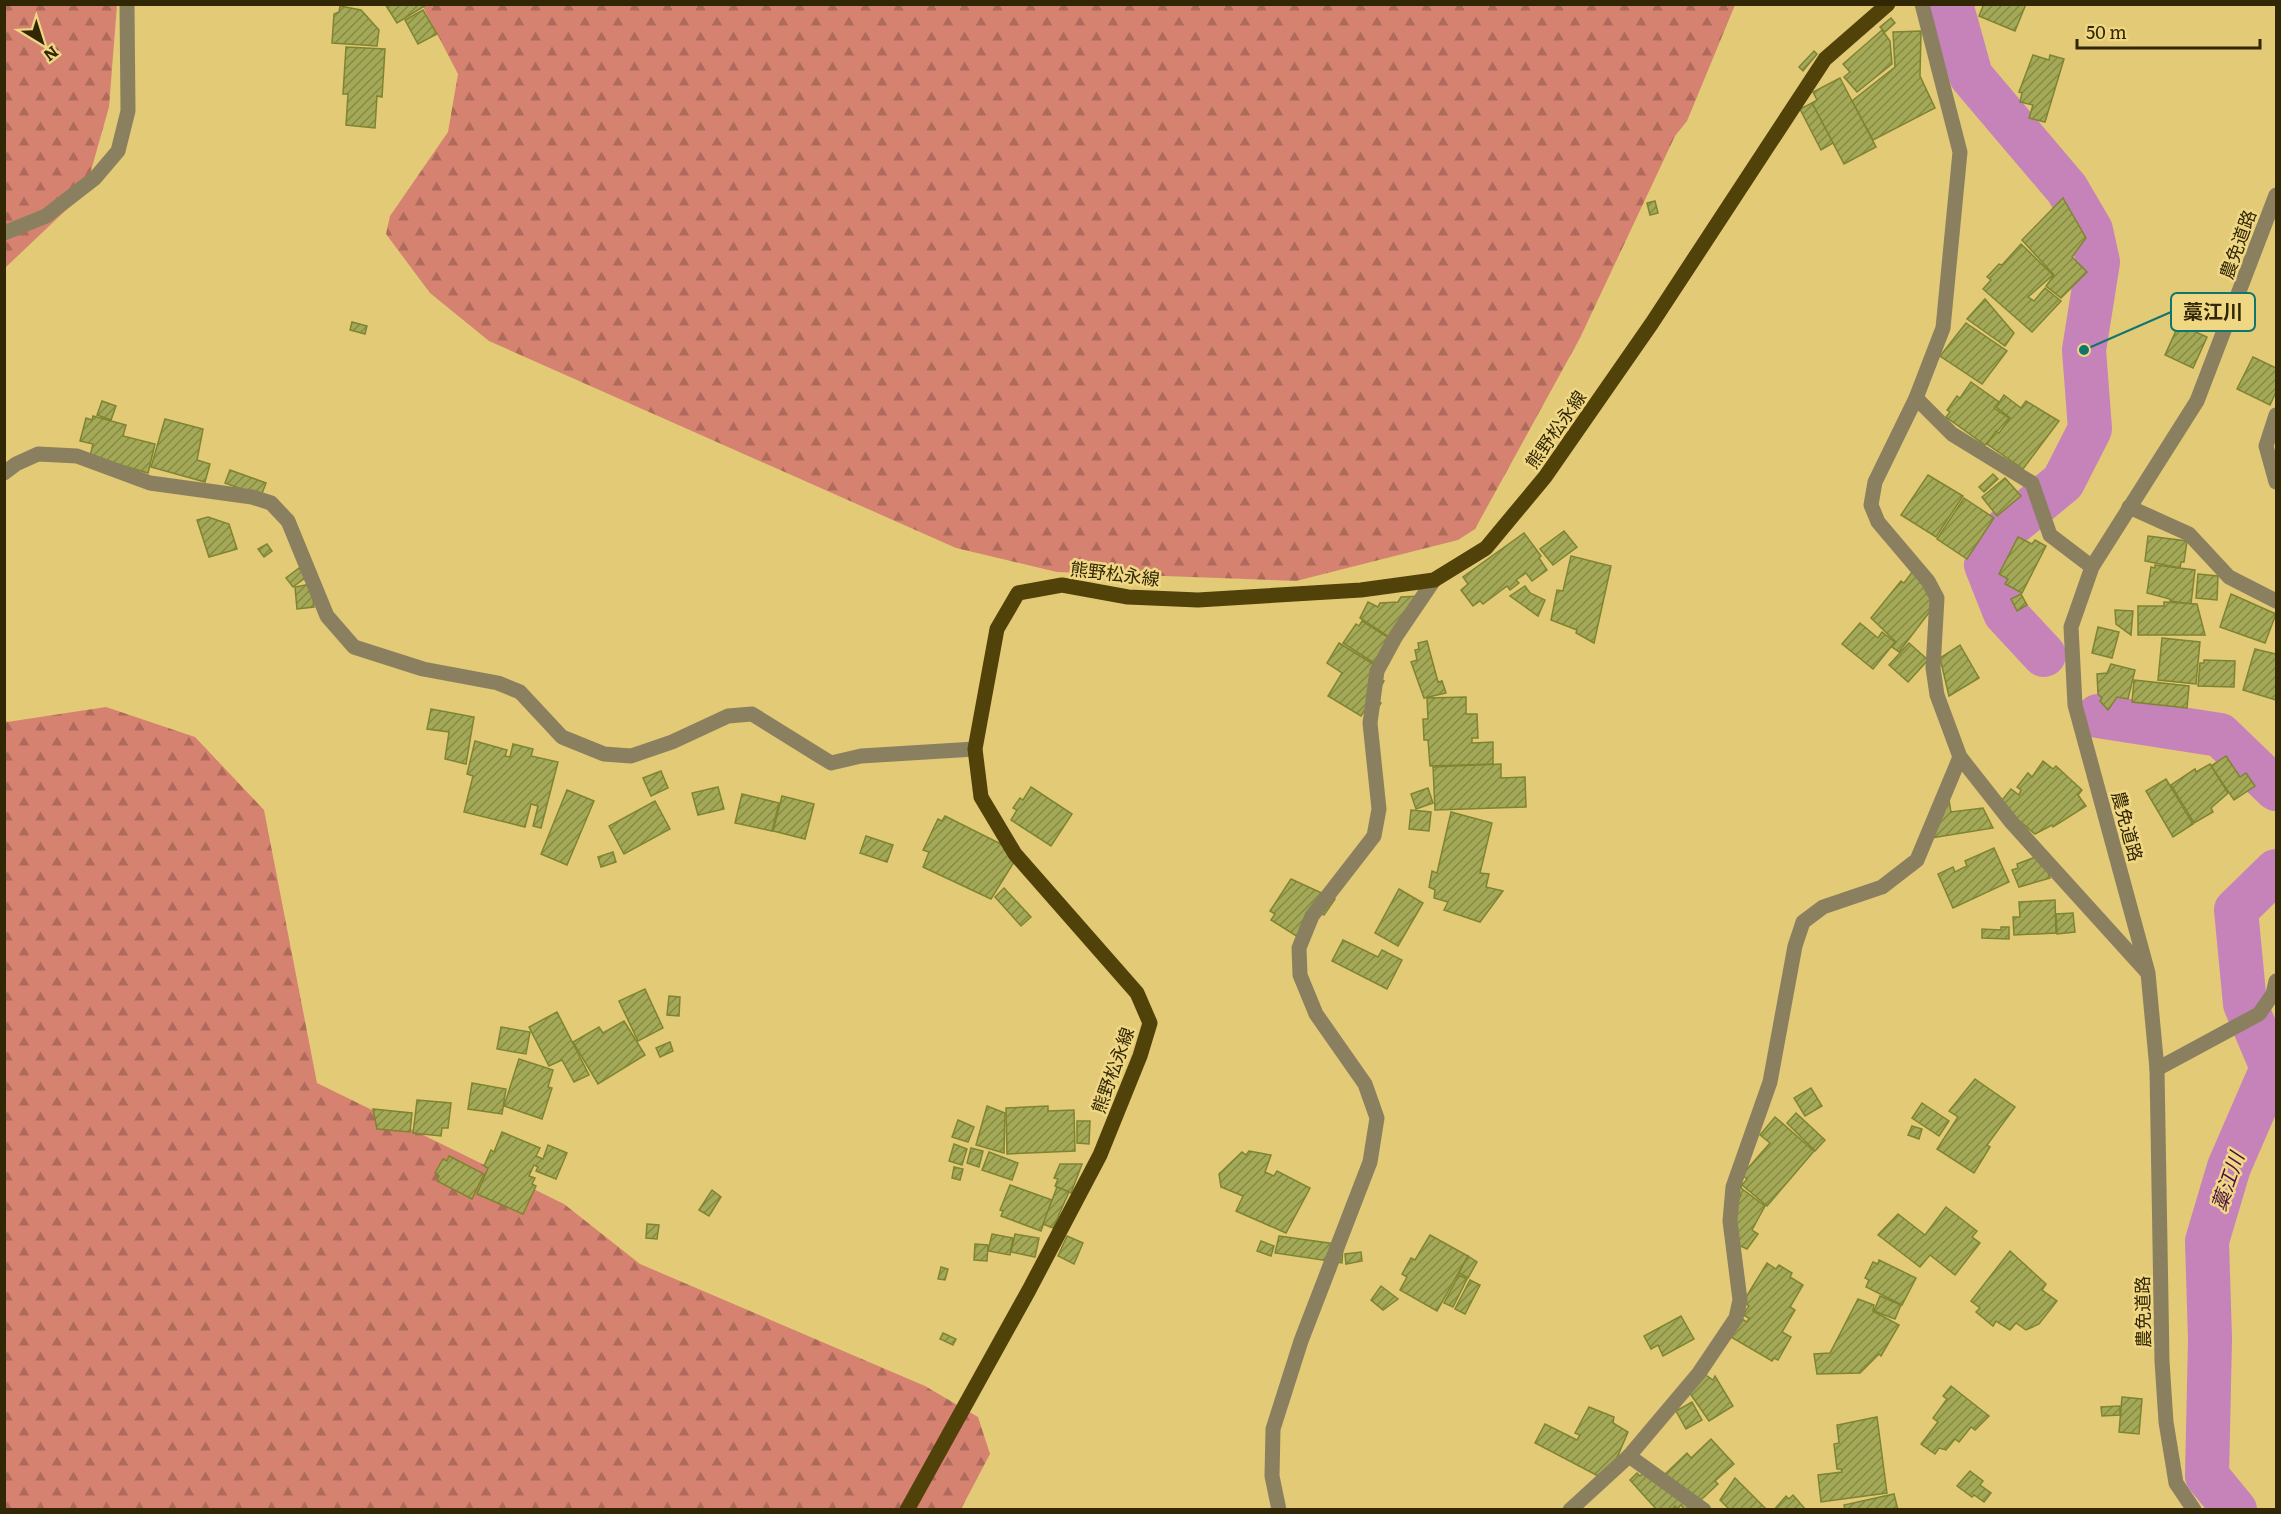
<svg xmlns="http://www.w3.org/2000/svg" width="2281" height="1514" font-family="Literata,'Noto Sans JP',serif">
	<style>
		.forest { fill: url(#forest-firs) }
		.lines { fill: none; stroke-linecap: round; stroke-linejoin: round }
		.river { stroke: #c583ba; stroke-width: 44 }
		.building { fill: url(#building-hatch); stroke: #7f8431; stroke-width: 1.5 }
		.minor { stroke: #8a805f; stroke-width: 15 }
		.major { stroke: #514209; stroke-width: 15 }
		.labels { text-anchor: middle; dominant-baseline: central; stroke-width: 5; stroke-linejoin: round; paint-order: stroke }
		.street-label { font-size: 18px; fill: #312704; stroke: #f0d784 }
		.water-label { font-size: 20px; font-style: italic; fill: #4a0f43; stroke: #f0d784 }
		.leader { fill: none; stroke: #0f766e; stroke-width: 2 }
		.callout-dot { fill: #0f766e; stroke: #f0d784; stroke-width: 2 }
		.callout { fill: #f0d784; stroke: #0f766e; stroke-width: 2 }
		.callout-label { font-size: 20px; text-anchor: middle; font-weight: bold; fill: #312704 }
	</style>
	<defs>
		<pattern id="forest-firs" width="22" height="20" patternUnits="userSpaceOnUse" patternTransform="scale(1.5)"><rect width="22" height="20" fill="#d68270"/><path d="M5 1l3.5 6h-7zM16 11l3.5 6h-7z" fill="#ae6a5a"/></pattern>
		<pattern id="building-hatch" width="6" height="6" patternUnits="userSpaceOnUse" patternTransform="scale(1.5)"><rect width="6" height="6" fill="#a3a956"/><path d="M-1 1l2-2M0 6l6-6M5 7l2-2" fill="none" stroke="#858a45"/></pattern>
	</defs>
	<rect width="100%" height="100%" fill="#e3ca77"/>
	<g class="forest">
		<path d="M5,5H117L109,107L85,192L5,268Z"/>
		<path d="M422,5H1735L1687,121L1675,136L1580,338L1475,529L1458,540L1296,581L1057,572L956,548L489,341L430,293L386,234L390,216L448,132L458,74Z"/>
		<path d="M106,707L195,737L264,810L317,1083L564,1204L640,1264L925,1386L978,1417L990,1454L961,1509H5L4,718L7,722Z"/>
	</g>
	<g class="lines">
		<g class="river">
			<path d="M1951,4L1971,76L2067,189L2091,230L2098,262L2084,350L2090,429L2063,482L1999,535L1986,565L2005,613L2044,655"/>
			<path d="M2098,716L2220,735L2276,789"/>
			<path d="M2235,1510L2207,1476L2210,1339L2207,1241L2229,1167L2272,1068L2245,1004L2236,910L2276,871"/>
		</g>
	</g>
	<g class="building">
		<path d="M385,4H426V5L397,23Z"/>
		<path d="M1980,4H2026L2015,31L1979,16L1983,6Z"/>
		<path d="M340,6L361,10L379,30L377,46L332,43L334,14L339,12Z"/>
		<path d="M423,10L437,34L418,44L405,20Z"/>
		<path d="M1891,18L1895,23L1885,32L1880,27Z"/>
		<path d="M1882,30L1890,41L1892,64L1857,92L1844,77L1850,72L1843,64Z"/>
		<path d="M1921,31L1920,76L1935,108L1873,140L1852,101L1895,67L1893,32Z"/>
		<path d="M346,47L385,49L382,97L377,96L375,128L346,125L348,94H343Z"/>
		<path d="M1814,51L1817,54L1803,71L1799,67Z"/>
		<path d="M2033,55L2049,60L2050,55L2064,59L2045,122L2029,118L2033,105L2020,102L2022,93L2019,92Z"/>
		<path d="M1840,78L1876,147L1844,164L1812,103L1817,100L1813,92Z"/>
		<path d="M1812,103L1833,143L1821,150L1800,109Z"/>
		<path d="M2063,198L2086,238L2072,257L2087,272L2061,298L2046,286L2054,275L2022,240Z"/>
		<path d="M1655,201L1658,213L1650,215L1647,203Z"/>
		<path d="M2021,244L2053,275L2028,297L2034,301L2045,288L2061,301L2032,332L1983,289L1991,280L1987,277L1999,264L2002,265Z"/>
		<path d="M1985,299L2014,333L2005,346L1967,319Z"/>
		<path d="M352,322L367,326L365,334L350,330Z"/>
		<path d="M1966,323L2007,351L1982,384L1940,356Z"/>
		<path d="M2179,324L2207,337L2193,368L2165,355Z"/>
		<path d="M2253,357L2276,368V392L2270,405L2237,389Z"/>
		<path d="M1971,382L1999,402L1994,408L2009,418L1985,445L1946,417L1950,412L1947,410L1957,396L1960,398Z"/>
		<path d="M2004,395L2021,408L2026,401L2059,421L2023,469L1987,444L1996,431L1999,433L2010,418L1996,407Z"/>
		<path d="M102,401L116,406L111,420L97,415Z"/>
		<path d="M93,416L126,425L123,436L155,444L148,473L90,456L93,444L80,441L86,418L92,420Z"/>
		<path d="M165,419L203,429L197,460L210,464L205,482L151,467Z"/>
		<path d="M230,470L266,483L261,496L225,483Z"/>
		<path d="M1993,474L1998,479L1984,492L1979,487Z"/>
		<path d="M1928,475L1963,496L1936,537L1901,515Z"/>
		<path d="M2005,478L2021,496L1997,516L1982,497Z"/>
		<path d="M1964,498L1994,518L1967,559L1937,539Z"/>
		<path d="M208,517L229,524L237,549L209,557L197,520Z"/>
		<path d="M1564,531L1577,547L1553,565L1540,549Z"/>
		<path d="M1524,533L1541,556L1539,558L1547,570L1532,581L1526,573L1516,580L1519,583L1510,590L1507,586L1483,604L1480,601L1473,606L1461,590L1468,584L1463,577Z"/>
		<path d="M2148,536L2187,541L2184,562H2181L2180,568L2145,561Z"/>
		<path d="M2018,537L2032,544L2035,540L2046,546L2022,593L2005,584L2008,579L1999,574Z"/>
		<path d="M267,544L272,551L264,557L258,549Z"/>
		<path d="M1571,556L1611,566L1594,643L1576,633L1577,630L1551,620L1557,590L1563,591Z"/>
		<path d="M2155,565L2195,570L2191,604L2170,601V599L2147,593L2151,567L2155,568Z"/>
		<path d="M299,568L306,577L293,587L286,578Z"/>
		<path d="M1913,571L1929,588L1934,606L1899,652L1892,647L1896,642L1871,618L1901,581L1904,583Z"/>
		<path d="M2198,574L2218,576L2217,600L2196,598Z"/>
		<path d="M311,584L314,607L297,609L295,587Z"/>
		<path d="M1525,586L1530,593L1545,600L1538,616L1510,596Z"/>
		<path d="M2021,594L2027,605L2017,611L2011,599Z"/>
		<path d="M2231,594L2276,614L2265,643L2220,627Z"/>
		<path d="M1420,596L1398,643L1360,618L1368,602L1378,607L1380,603L1398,602L1401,597Z"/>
		<path d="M2164,602L2197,604L2205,635H2138V606H2164Z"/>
		<path d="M2115,610L2133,611L2131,635L2116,624Z"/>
		<path d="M1362,621L1399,644L1383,669L1343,643L1356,624L1359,626Z"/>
		<path d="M1860,623L1878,638L1882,632L1895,642L1873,669L1842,644Z"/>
		<path d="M2098,627L2119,632L2112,658L2092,653Z"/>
		<path d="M2162,638L2200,642L2196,684L2158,680Z"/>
		<path d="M1427,641L1438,682L1442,681L1446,693L1424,698L1411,662L1417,660L1415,650L1419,649L1418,643Z"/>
		<path d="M1339,643L1383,670L1379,678L1384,681L1374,699L1381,703L1373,716L1364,711L1361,716L1328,696L1342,673L1327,663Z"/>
		<path d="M1909,643L1928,660L1908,682L1889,665Z"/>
		<path d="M1960,645L1979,678L1949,696L1940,658Z"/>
		<path d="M2255,649L2276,654V700L2243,690Z"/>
		<path d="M2204,660L2235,661L2234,687L2198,686L2200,663H2204Z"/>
		<path d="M2111,664L2135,670L2128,699L2117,697L2108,710L2100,701L2102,698L2098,694L2097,674L2107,673Z"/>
		<path d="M2134,680L2189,686L2187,708L2132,702Z"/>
		<path d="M1466,697V714H1477L1478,738H1472V743L1493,742V764L1430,766L1428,740H1424L1423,719H1428L1427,698Z"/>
		<path d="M431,709L474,717L466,764L445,759L449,732L427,729Z"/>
		<path d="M475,741L507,750L505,756L510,757L513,744L533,749L531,756L558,762L541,828L533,826L538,806L531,804L525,827L464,812L473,776L467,774Z"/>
		<path d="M2226,756L2240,777L2246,773L2255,786L2234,800L2211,766Z"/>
		<path d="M2043,761L2053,769L2056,766L2082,790L2078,795L2086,806L2053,827L2052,825L2035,834L1999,804L2011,789L2019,795L2021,790L2017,787L2028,773L2032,777Z"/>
		<path d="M1501,764V778L1525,777L1526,807L1435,810L1433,767Z"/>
		<path d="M2210,764L2228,793L2211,808L2213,812L2194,823L2171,785L2195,769L2196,772Z"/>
		<path d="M661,771L668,788L651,796L643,778Z"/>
		<path d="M2166,779L2193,824L2173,837L2146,791Z"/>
		<path d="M718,787L724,809L698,815L692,793Z"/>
		<path d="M1031,787L1072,814L1051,846L1011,820L1017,810L1013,808L1020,798L1023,800Z"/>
		<path d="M1428,788L1433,803L1416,809L1411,794Z"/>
		<path d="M567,790L594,801L567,865L541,854Z"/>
		<path d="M742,794L779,803L772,831L735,823Z"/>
		<path d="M1948,794L1951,812L1983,808L1993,828L1931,838Z"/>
		<path d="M782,796L814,804L805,839L773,831Z"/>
		<path d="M655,801L670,829L624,854L609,826Z"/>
		<path d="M1411,810L1431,812L1429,831L1409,829Z"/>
		<path d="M1451,812L1492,823L1480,873L1489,874L1486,887L1503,891L1480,922L1444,910L1448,902L1434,898L1435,890L1429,887L1432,871L1437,873Z"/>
		<path d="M945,816L1005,846L1014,862L991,899L923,867L929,852L923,850L938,819L942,821Z"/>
		<path d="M866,836L893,845L887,862L860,853Z"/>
		<path d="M1994,848L2009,882L1953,908L1938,874L1953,867L1955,872L1967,866L1965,861Z"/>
		<path d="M613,852L616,862L601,867L598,857Z"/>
		<path d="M2041,855L2050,878L2019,887L2012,870L2018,868L2017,864Z"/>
		<path d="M1291,879L1335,899L1324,915L1315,910L1298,937L1271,920L1275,914L1270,911Z"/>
		<path d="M1004,888L1031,917L1021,926L995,897Z"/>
		<path d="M1399,889L1423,903L1398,946L1375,933Z"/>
		<path d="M2055,900L2056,933L2014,935L2013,917H2020L2019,902Z"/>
		<path d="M2073,913L2075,932L2057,934L2056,914Z"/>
		<path d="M2001,927H2009V939L1982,938V929L2001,930Z"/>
		<path d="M1343,940L1378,957L1382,950L1402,960L1387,989L1332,961Z"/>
		<path d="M645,989L663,1028L638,1041L619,1001Z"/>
		<path d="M669,996L680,997L679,1016L667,1015Z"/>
		<path d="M557,1012L589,1075L574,1082L562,1060L549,1066L529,1027Z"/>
		<path d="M624,1021L645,1055L598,1084L573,1042L599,1027L603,1033Z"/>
		<path d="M501,1027L530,1032L526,1054L497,1049Z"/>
		<path d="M670,1042L673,1051L660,1057L656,1048Z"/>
		<path d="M519,1059L553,1070L548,1087L552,1088L542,1119L504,1106Z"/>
		<path d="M1975,1079L2015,1107L1987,1145L1990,1147L1974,1173L1937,1149L1958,1117L1949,1111Z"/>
		<path d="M472,1083L506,1089L502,1114L468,1109Z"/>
		<path d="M1811,1088L1822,1106L1805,1116L1794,1098Z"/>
		<path d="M417,1100L451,1103L448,1128H442L441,1136L413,1133Z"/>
		<path d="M1922,1103L1949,1121L1939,1136L1912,1118Z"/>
		<path d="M987,1106L1005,1113L1004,1153L976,1145Z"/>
		<path d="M1048,1106V1111L1074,1110L1075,1151L1007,1154L1006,1108Z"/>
		<path d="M373,1109L412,1113L410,1132L377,1129Z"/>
		<path d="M1796,1113L1825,1140L1815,1151L1787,1123Z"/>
		<path d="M1775,1117L1814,1151L1767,1206L1742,1185L1747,1179L1742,1175L1770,1143L1760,1135Z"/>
		<path d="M958,1120L974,1127L968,1142L952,1137Z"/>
		<path d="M1077,1121H1090L1089,1144L1077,1143Z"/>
		<path d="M1912,1126L1922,1129L1919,1139L1908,1135Z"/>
		<path d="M502,1132L540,1148L536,1156L543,1159L548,1145L567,1153L556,1179L536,1171L538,1167L534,1165L529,1176L535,1178L532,1184L536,1186L523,1214L477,1194L488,1168L484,1166L491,1150L494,1152Z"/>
		<path d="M954,1144L967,1149L962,1165L949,1161Z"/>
		<path d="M971,1148L983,1151L979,1167L967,1163Z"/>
		<path d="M1249,1151L1271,1155L1265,1172L1274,1176L1277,1171L1310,1188L1286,1233L1236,1211L1243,1196L1221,1187L1219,1174L1242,1152L1246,1155Z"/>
		<path d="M989,1152L1018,1163L1012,1180L982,1170Z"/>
		<path d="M449,1156L484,1174L472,1199L437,1181L439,1176L435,1173L443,1159L447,1161Z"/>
		<path d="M1060,1164H1082L1071,1193L1055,1186L1058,1179L1054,1178Z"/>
		<path d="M954,1167L963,1169L960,1180L952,1178Z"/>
		<path d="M1742,1184L1741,1188L1765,1206L1752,1230L1758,1234L1747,1249L1734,1243L1727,1222L1741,1195L1729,1191Z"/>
		<path d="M1010,1185L1052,1200L1041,1231L1001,1216L1003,1211L1000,1210Z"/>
		<path d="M1057,1187L1069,1192L1053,1228L1043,1224Z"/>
		<path d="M712,1190L721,1197L709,1216L699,1210Z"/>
		<path d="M1946,1207L1977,1231L1972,1237L1980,1243L1955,1275L1930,1255L1920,1267L1878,1235L1898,1214L1925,1235Z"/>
		<path d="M647,1224L659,1225L657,1239L646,1238Z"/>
		<path d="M992,1234L1013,1238L1010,1255L988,1251Z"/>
		<path d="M1015,1234L1039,1238L1035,1257L1011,1252Z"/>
		<path d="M1430,1235L1468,1256L1437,1311L1400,1290L1407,1277L1402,1274L1411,1258L1415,1260Z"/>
		<path d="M1067,1236L1083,1243L1074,1264L1058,1256Z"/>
		<path d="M1279,1236L1343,1245L1342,1263L1275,1253Z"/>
		<path d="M1261,1241L1274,1246L1271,1256L1257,1251Z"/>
		<path d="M975,1244L988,1245L987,1261L974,1260Z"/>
		<path d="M2010,1251L2046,1284L2042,1290L2057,1301L2039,1324L2026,1330L2016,1323L2010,1330L1996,1321L1993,1326L1976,1312L1980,1308L1971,1301Z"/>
		<path d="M1361,1252L1362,1261L1346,1264L1345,1254Z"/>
		<path d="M1468,1256L1477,1262L1468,1278L1459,1273Z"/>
		<path d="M1879,1260L1916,1278L1902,1305L1866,1287L1869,1280L1865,1278L1873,1262L1878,1264Z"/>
		<path d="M1767,1263L1776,1269L1779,1265L1792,1273L1790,1277L1803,1285L1790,1307L1795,1310L1782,1332L1791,1337L1778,1360L1774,1358L1772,1361L1731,1337L1742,1319L1747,1322L1749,1318L1743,1315L1749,1306L1743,1302Z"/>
		<path d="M941,1267L948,1269L945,1280L938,1279Z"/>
		<path d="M1459,1275L1467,1279L1453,1307L1444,1303Z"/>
		<path d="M1470,1280L1480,1285L1465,1314L1455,1309Z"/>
		<path d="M1381,1286L1398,1299L1383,1310L1371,1300Z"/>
		<path d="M1880,1296L1901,1305L1895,1319L1874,1311Z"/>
		<path d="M1858,1299L1874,1305L1873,1311L1899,1325L1881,1356L1879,1354L1860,1373L1817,1374L1814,1354L1830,1353Z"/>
		<path d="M1681,1316L1694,1339L1663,1356L1658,1345L1651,1349L1644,1336Z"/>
		<path d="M943,1333L956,1339L953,1345L940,1339Z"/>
		<path d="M1700,1371L1713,1380L1715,1376L1733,1406L1709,1421L1689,1392Z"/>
		<path d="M1951,1386L1989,1416L1975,1430L1971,1427L1959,1442L1955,1439L1946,1450L1939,1448L1935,1454L1921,1444L1938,1422L1933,1418L1947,1399L1943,1396Z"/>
		<path d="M2122,1397L2142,1399L2139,1434L2119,1432Z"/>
		<path d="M1692,1402L1702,1420L1686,1429L1676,1411Z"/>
		<path d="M2120,1406V1415L2102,1416L2101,1407Z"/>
		<path d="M1589,1407L1614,1417L1613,1423L1628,1432L1610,1474L1604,1479L1535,1443L1545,1424L1577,1440L1580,1435L1575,1433Z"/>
		<path d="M1877,1417L1887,1493L1821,1502L1818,1475L1842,1472L1841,1469H1837L1834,1444L1839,1443L1837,1425Z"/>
		<path d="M1711,1439L1734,1464L1715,1481L1718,1484L1690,1510H1685L1681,1505L1677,1509L1675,1506L1672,1510H1657L1630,1480L1637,1473L1640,1476L1650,1467L1661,1478L1687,1453L1691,1458Z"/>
		<path d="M1970,1471L1983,1481L1980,1485L1991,1493L1984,1502L1974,1495L1972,1497L1957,1486Z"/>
		<path d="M1735,1478L1767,1510H1730L1720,1500Z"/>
		<path d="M1894,1494L1898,1510H1845L1844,1505Z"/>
		<path d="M1793,1495L1806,1510H1774L1786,1496L1789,1499Z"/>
	</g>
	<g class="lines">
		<g class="minor">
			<path d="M1922,4L1960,152L1943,328L1916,398L1875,482L1871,505L1878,522L1928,581L1937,598L1933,668L1937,695L1960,757L2012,823L2146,971"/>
			<path d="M4,233L46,216L95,178L118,151L128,111L127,4"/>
			<path d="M1916,398L1952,434L2032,483L2050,535L2092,567"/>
			<path d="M2276,415L2266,446L2276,482"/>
			<path d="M4,473L16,464L38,454L77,456L150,483L252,497L271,503L288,521L327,616L354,647L423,669L498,683L520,692L562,737L604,754L631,756L672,742L728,716L752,714L831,763L861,756L975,749"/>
			<path d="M2129,507L2189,534L2229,577L2276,601"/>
			<path d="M2157,1069L2259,1014L2273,994L2276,981"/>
			<path d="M1629,1456L1704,1510"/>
			<path d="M1279,1510L1272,1476L1273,1429L1301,1341L1370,1162L1377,1118L1365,1084L1316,1014L1300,975L1299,948L1312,916L1374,836L1379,809L1370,723L1377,671L1396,636L1434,580"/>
			<path d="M1570,1510L1629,1456L1699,1373L1736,1318L1740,1300L1730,1221L1733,1187L1770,1082L1795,946L1803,922L1823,907L1882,887L1917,860L1960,757"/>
			<path d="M2194,1510L2176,1483L2166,1422L2162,1361L2157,1069L2148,973L2075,705L2071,627L2092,567L2197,401L2276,195"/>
		</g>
		<path class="major" d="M907,1510L1029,1290L1100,1155L1140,1056L1150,1023L1137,993L1015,854L981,797L975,749L997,629L1018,593L1062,585L1128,597L1198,600L1361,590L1434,580L1486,548L1545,477L1652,323L1825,59L1888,4"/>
	</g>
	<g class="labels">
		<g class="street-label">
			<text transform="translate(2237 244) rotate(-70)">農免道路</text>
			<text transform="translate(1555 429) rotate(-55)">熊野松永線</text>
			<text transform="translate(1115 573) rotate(7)">熊野松永線</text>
			<text transform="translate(2128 826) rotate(75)">農免道路</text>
			<text transform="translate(1112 1070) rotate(-70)">熊野松永線</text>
			<text transform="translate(2142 1312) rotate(-91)">農免道路</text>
		</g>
		<g class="water-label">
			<text transform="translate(2226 1181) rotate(-71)">藁江川</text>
		</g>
	</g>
	<path class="leader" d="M2084 350L2171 312"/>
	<circle class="callout-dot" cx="2084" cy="350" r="6"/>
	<rect class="callout" x="2171" y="293" width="84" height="38" rx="6"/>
	<g class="callout-label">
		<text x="2213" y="319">藁江川</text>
	</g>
	<rect width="2281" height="1514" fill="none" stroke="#312704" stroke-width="12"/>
	<g transform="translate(42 42) rotate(142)" stroke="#f0d784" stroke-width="4.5" paint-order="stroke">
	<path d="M0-4.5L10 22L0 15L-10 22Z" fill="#312704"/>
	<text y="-9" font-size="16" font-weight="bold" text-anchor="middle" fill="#312704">N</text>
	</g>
	<path d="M2077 39v9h183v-9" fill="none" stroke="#312704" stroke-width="3"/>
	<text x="2086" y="39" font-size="18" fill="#312704" stroke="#f0d784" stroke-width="4.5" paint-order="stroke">50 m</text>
</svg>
